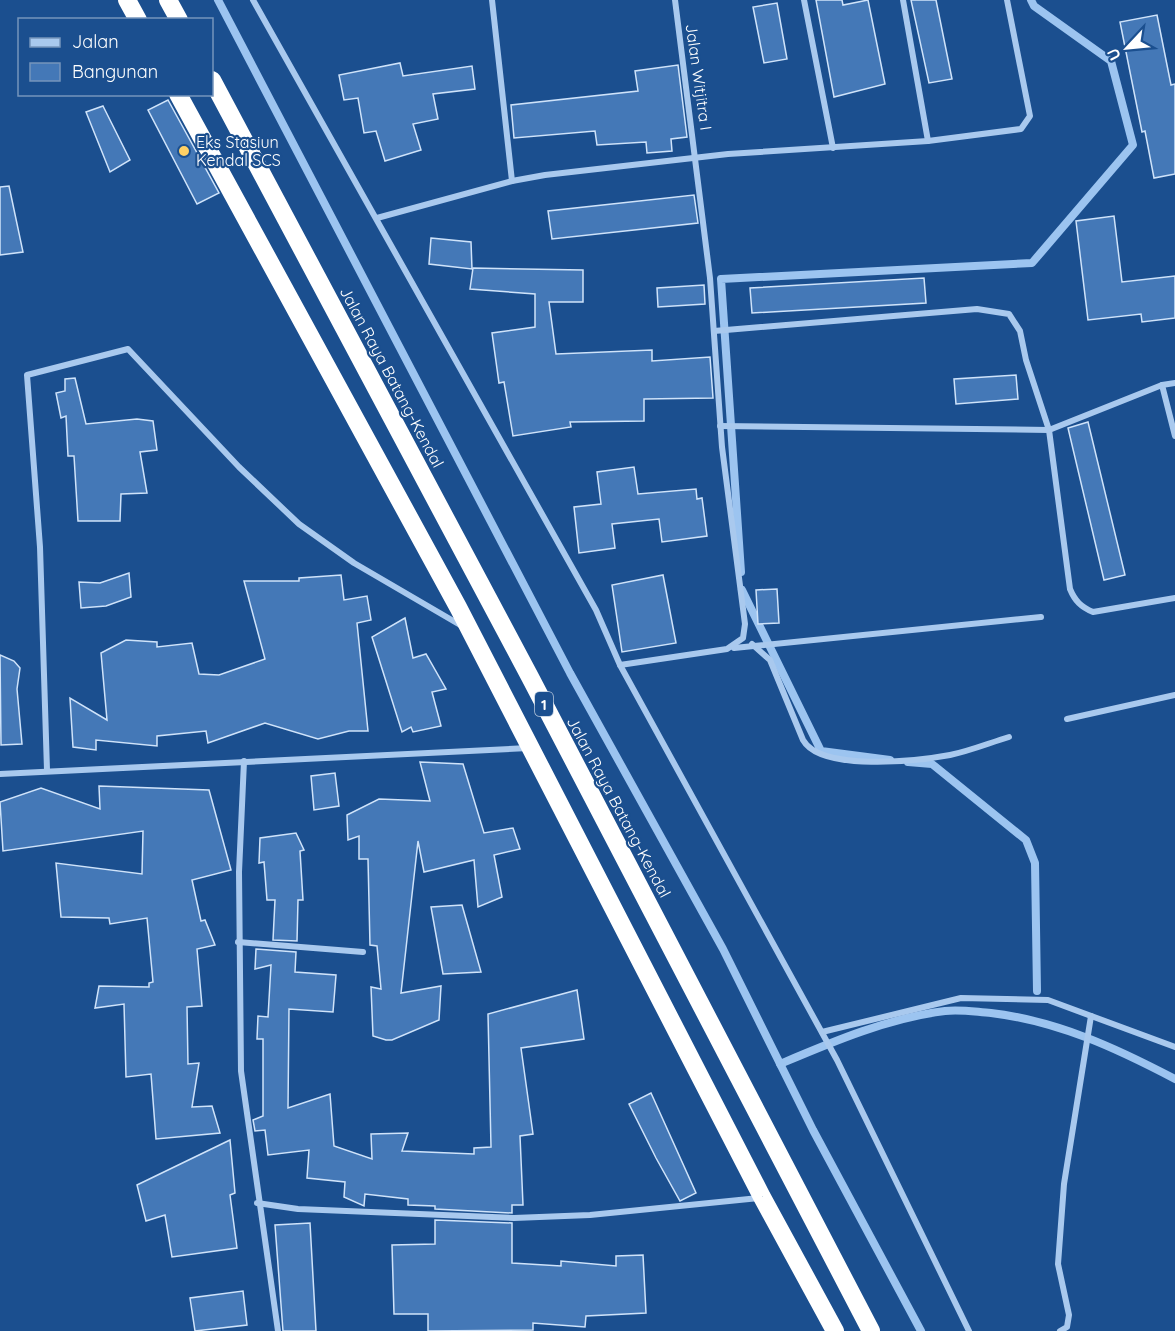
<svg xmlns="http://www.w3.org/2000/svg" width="1175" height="1331" font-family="Quicksand,sans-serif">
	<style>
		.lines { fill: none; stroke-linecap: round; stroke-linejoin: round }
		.stream { stroke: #9cc4f0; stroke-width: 8 }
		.building { fill: #4478b7; stroke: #cfe3fa; stroke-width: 1.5 }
		.street { stroke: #a9c9ee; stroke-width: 6 }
		.highway { stroke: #fff; stroke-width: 18 }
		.poi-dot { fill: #ffd166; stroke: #1b4f8f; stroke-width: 2 }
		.labels { text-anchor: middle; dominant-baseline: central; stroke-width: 4.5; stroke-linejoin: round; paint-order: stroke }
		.shield { fill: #1b4f8f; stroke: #bbcadd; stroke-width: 1.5 }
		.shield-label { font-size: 15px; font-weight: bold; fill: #fff }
		.street-label { font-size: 16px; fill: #fff; stroke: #1b4f8f }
		.poi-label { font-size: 16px; fill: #fff; stroke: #1b4f8f; text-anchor: start }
	</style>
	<rect width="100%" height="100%" fill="#1b4f8f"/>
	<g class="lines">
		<g class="stream">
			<path d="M218,0L570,673L723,949L813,1130L921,1331"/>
			<path d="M741,572L721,279L1032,263L1133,145L1111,61L1034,6L1031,0"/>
			<path d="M742,590L821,751L890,760"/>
			<path d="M908,762L932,764L1026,840L1035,863L1037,991"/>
			<path d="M780,1064C832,1042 888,1018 945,1011C960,1009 976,1012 991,1013C1058,1021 1116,1048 1175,1079"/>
		</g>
	</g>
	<g class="building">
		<path d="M816,0H842L843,5L868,0L885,84L834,97Z"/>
		<path d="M911,0H936L952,79L929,83Z"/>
		<path d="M777,3L787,59L764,63L753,7Z"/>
		<path d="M1157,15L1171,85L1175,84V174L1154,178L1145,131L1142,132L1120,22Z"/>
		<path d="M400,63L403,76L472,66L475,89L433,94L438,119L413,124L421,150L385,161L376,131L364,133L358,98L344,100L339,75Z"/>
		<path d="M678,65L687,137L671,139L672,151L647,153L646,142L597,145L595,131L514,138L511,105L638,91L635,71Z"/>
		<path d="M168,100L219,193L197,204L148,110Z"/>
		<path d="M103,106L130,160L110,172L86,112Z"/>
		<path d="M9,186L23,252L0,255V187Z"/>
		<path d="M694,195L698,223L552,239L548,211Z"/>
		<path d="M1114,216L1122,282L1175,276V318L1142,322L1141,314L1088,320L1076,221Z"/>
		<path d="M431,238L471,242L472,269L429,264Z"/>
		<path d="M473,268L583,270V302H549L556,354L652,350V361L710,357L713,398L644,399V421L570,422L571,427L513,436L504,382L499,383L492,333L535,327V294L470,289Z"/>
		<path d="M924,278L926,303L752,313L750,288Z"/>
		<path d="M704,285L705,304L658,307L657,288Z"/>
		<path d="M1016,375L1018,399L956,404L954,379Z"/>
		<path d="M75,378L86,424L137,419L153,421L157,450L140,452L147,493L121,494L120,521H78L74,456H68L66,416L61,418L56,393L65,391V379Z"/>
		<path d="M1088,422L1125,575L1104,580L1068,428Z"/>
		<path d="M634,467L638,494L696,489L697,499L702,498L707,536L662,542L659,519L612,524L615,548L579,553L574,507L601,504L597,472Z"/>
		<path d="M129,573L131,597L106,606L81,608L79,582L100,583Z"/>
		<path d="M341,575L344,600L367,596L371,620L357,623L368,731H349L318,739L265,723L208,743L206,731L157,736V746L96,740V750L73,747L70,698L107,720L101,653L126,640L157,642V647L192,643L199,674L219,675L265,659L244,581H299V578Z"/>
		<path d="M663,575L676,643L622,652L612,585Z"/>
		<path d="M777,589L779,623L758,624L756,590Z"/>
		<path d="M405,618L413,658L426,654L446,689L432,692L441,726L413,732L411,727L402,732L372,637Z"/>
		<path d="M0,655L14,661L20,668L17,689L22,744L1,745Z"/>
		<path d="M420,762L463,764L484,833L513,828L520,849L494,855L502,897L478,907L474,860L424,872L418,841L401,993L441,986L439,1020L392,1040H386L373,1036L371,987L381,989L377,946L370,945L368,859H359V836L348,840L347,815L379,799L430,801Z"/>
		<path d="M335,773L339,806L314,810L311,776Z"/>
		<path d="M99,786L209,790L231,870L192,880L201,921L205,920L215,945L197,949L202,1006L187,1007L188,1064L199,1063L192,1107L212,1106L220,1133L156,1139L151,1074L126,1077L124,1004L95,1008L99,986L149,987V983L153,982L147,918L110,924L109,918L61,917L56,863L142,874L143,831L3,851L0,802L41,788L100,809Z"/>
		<path d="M296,833L304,850L300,851L303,900H298L297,941L273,940L275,900H267L264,862L259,863L260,838Z"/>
		<path d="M462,905L481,972L443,974L431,907Z"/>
		<path d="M256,949L296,952L295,972L336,975L333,1012L289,1009L288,1108L330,1094L334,1146L372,1159L371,1134L408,1133L402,1151L474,1154V1148L491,1147L488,1014L577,990L584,1039L521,1048L533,1134L520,1136L523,1205H512V1213L435,1209V1206L408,1205V1199L365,1194L364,1206L344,1197L345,1182L307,1178L309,1150L268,1155L265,1130L255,1131L253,1120L263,1116V1039H257L258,1016L268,1017L271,965L255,969Z"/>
		<path d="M651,1093L696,1193L680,1201L656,1158L629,1104Z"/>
		<path d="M230,1140L235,1193L230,1195L237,1248L172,1257L165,1215L146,1221L137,1185Z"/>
		<path d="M435,1220L512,1223V1263L561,1266V1261L616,1266V1256L643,1255L646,1313L586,1316L585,1327L533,1323V1330L428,1331V1314H394L392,1245L435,1244Z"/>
		<path d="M310,1223L316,1331H283L275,1225Z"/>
		<path d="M243,1291L247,1325L195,1331L190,1298Z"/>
	</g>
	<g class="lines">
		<g class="street">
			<path d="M253,0L596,610L620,665L837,1060L969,1331"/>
			<path d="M492,0L512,181"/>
			<path d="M804,0L833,148"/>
			<path d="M903,0L928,141"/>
			<path d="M377,218L512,181L545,175L728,154L928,141L1021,129L1030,116L1007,0"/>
			<path d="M714,331L977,309L1009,314L1020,331L1026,360L1049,430L1070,589C1075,601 1081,607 1093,612L1175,598"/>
			<path d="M1162,385L1175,436"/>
			<path d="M720,426L1049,430L1162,385L1175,383"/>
			<path d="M752,644L770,660L803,740C821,772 918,761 950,755C970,751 989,743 1009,737"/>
			<path d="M734,648L1041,617"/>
			<path d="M620,665L727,649L743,638L745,624L722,447L710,278L675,0"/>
			<path d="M1067,719L1175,695"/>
			<path d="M244,761L239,872L241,1071L278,1331"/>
			<path d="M47,770L40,547L27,375L128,349L239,467L299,524L354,563L462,626"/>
			<path d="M0,774L528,748"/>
			<path d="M238,942L363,952"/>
			<path d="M822,1032L961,998L1048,1000L1175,1047"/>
			<path d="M257,1203L298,1209L514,1218L590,1215L759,1198"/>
			<path d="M1060,1331L1067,1327L1069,1315L1058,1264L1064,1184L1091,1016"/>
		</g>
		<g class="highway">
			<path d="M127,0L138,20"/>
			<path d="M168,0L179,20"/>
			<path d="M212,80L530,677L871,1331"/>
			<path d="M178,94L458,607L762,1197L835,1331"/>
		</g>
	</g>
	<circle class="poi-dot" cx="184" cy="151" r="6"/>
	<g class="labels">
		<rect class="shield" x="535" y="692" width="18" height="24" rx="4.5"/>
		<g class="shield-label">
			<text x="544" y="704">1</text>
		</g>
		<g class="street-label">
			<text transform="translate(699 77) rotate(82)">Jalan Witjitra I</text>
			<text transform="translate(392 377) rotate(62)">Jalan Raya Batang-Kendal</text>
			<text transform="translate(619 807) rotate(62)">Jalan Raya Batang-Kendal</text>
		</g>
		<g class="poi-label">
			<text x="196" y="142">Eks Stasiun<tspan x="196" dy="18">Kendal SCS</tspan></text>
		</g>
	</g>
	<rect x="18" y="18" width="195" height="78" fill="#1b4f8f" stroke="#7695bc" stroke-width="1.5"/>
	<rect x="30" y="38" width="30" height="9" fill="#a9c9ee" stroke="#7695bc" stroke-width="1.5"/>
	<text x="72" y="48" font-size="18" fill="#ffffff">Jalan</text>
	<rect x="30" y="63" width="30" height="18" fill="#4478b7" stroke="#7695bc" stroke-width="1.5"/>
	<text x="72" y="78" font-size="18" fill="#ffffff">Bangunan</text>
	<g transform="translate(1127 48) rotate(244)" stroke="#1b4f8f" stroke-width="4.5" paint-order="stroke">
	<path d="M0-4.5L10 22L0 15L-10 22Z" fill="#ffffff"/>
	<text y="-9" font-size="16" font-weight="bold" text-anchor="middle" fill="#ffffff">U</text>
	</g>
</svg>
